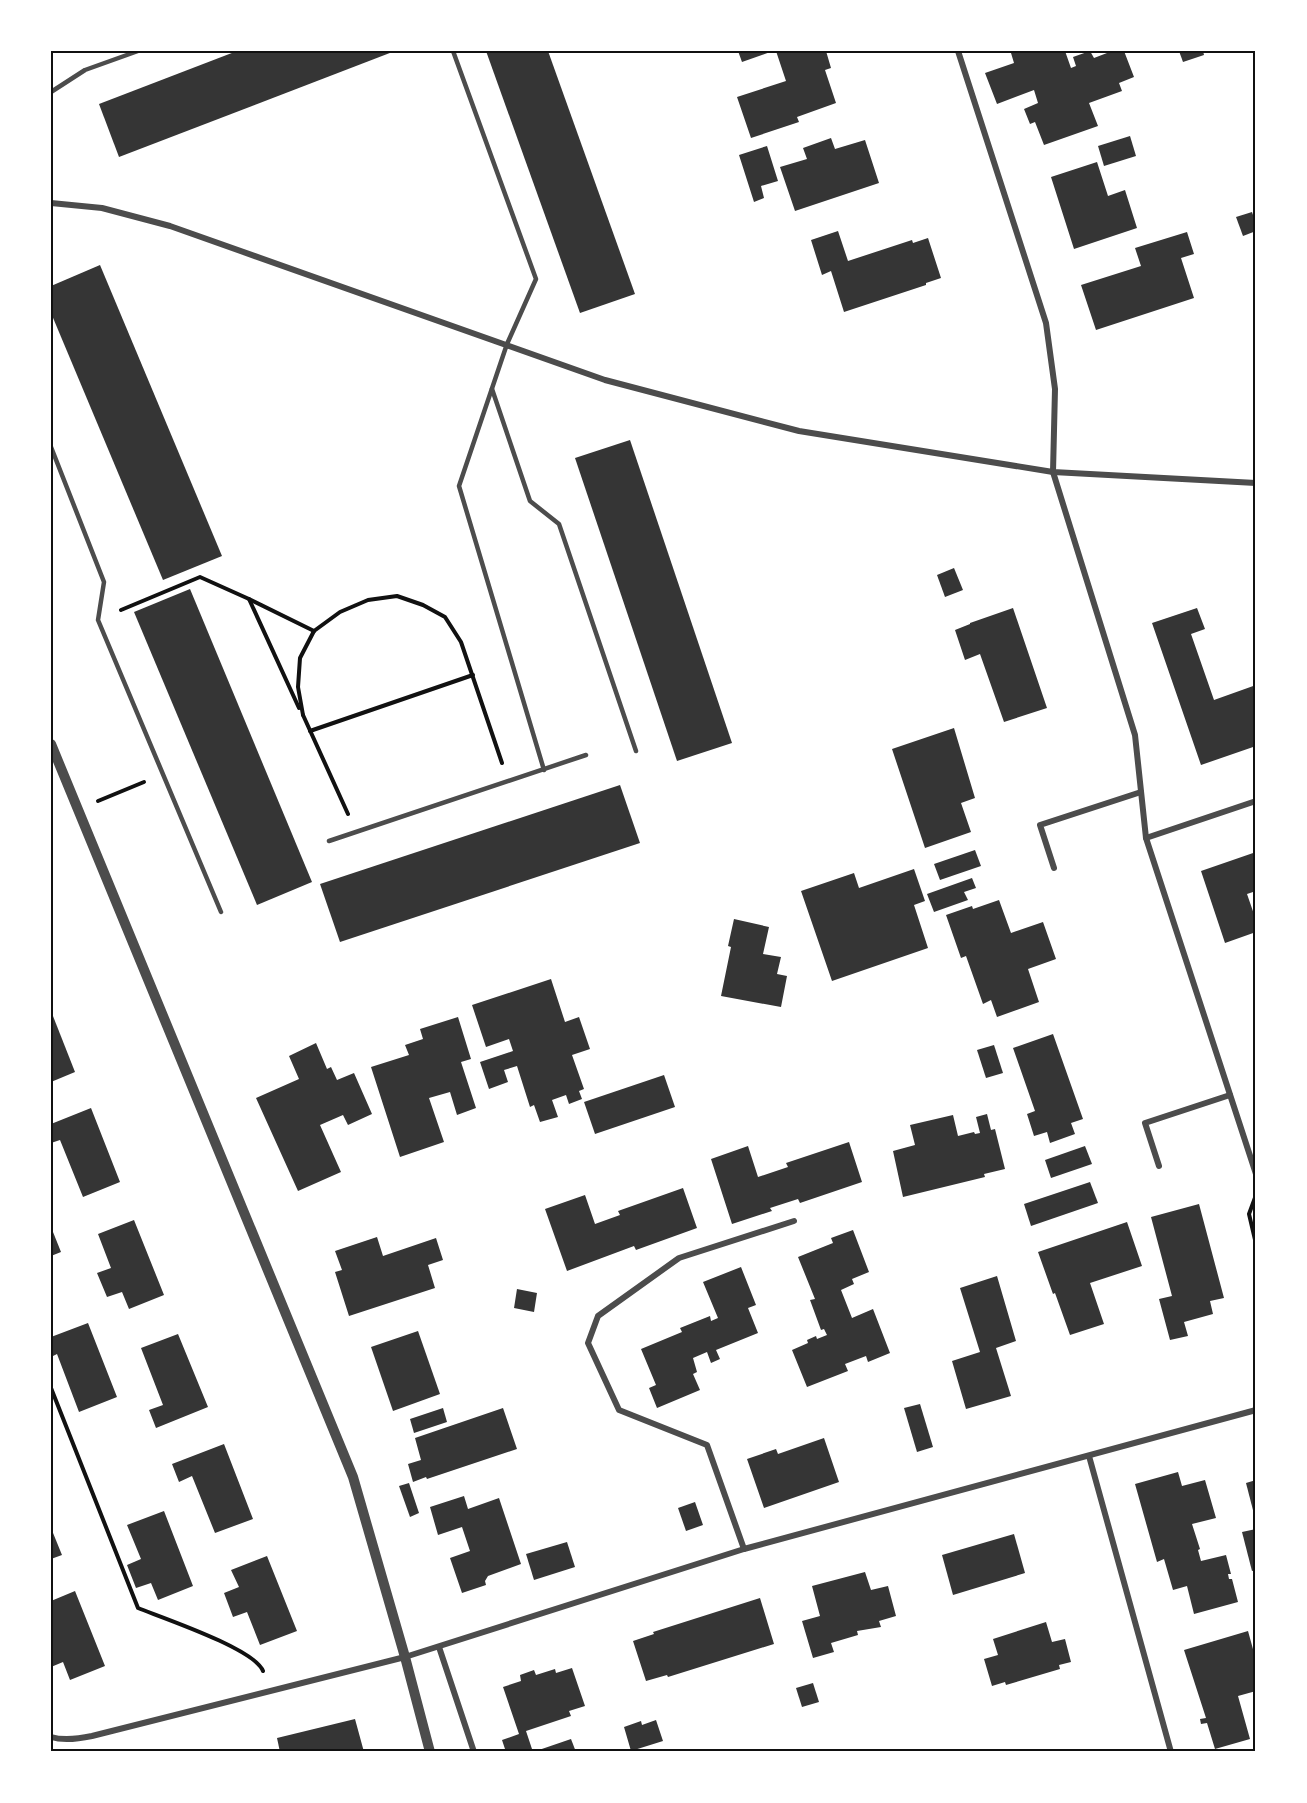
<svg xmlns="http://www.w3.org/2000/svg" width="1307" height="1803" font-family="'PT Sans',sans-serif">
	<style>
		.building { fill: #353535 }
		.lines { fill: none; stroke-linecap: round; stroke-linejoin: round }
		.path { stroke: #111; stroke-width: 4 }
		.service { stroke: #4c4c4c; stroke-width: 4.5 }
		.minor { stroke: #4c4c4c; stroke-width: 6 }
		.tertiary { stroke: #4c4c4c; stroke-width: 10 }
		.neatline { fill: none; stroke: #111; stroke-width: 2 }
	</style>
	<rect width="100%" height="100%" fill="#fff"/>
	<g class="building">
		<path d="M237,51H395L119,157L99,104Z"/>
		<path d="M486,51H548L635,294L580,313Z"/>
		<path d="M738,51H773L742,62Z"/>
		<path d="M776,51H826L831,68L825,70L836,103L797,117L799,122L751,138L737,97L786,81Z"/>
		<path d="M1016,51H1039V53L1046,51H1065L1071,68L1076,66L1073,57L1090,51L1094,58L1107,53L1106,51H1124L1134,77L1119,83L1122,91L1089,103L1098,126L1044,145L1035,122L1030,124L1024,109L1038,103L1034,90L997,104L985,73L1014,63L1011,53Z"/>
		<path d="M1179,51H1203L1204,55L1183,62Z"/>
		<path d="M1130,136L1136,156L1104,166L1098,146Z"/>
		<path d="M831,138L835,149L865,140L879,183L795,211L780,167L807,159L803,148Z"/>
		<path d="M767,146L778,181L761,186L764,198L754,202L739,155Z"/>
		<path d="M1097,162L1108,196L1125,190L1137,228L1074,249L1051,177Z"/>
		<path d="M1252,212L1256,224V231L1243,236L1236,217Z"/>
		<path d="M838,231L848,261L912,240L913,243L928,238L941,278L926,283V285L844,312L831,271L822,275L811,240Z"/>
		<path d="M1187,232L1194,254L1181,258L1194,298L1096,330L1081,285L1141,266L1135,248Z"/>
		<path d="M100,265L222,556L163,580L51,313V286Z"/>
		<path d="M630,440L732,743L677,761L575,458Z"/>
		<path d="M954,568L963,590L945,597L937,575Z"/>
		<path d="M190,589L312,882L257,905L134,612Z"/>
		<path d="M1013,608L1047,708L1004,722L980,654L965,660L955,630L970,624V623Z"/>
		<path d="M1197,608L1205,629L1191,634L1214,700L1256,685V746L1201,765L1152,623Z"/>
		<path d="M954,728L975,798L961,803L971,832L925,848L892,749Z"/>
		<path d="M620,785L640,843L340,942L320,884Z"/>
		<path d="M975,850L981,866L940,880L934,864Z"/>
		<path d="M1256,852V891L1247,894L1256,920V932L1225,943L1201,871Z"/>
		<path d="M914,869L925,901L914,905L928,948L832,981L801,891L854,873L859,888Z"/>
		<path d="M972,878L976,888L964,892L968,900L934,912L927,894Z"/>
		<path d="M999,900L1011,933L1043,922L1056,959L1028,969L1039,1002L997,1017L991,1000L983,1004L966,956L961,958L946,915L972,906L973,909Z"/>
		<path d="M734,919L769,927L763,954L781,957L777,974L787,976L781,1007L721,996L731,947L728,946Z"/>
		<path d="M551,979L565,1022L579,1017L590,1049L572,1055L584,1089L579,1091L582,1099L569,1104L566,1095L552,1100L558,1117L540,1122L534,1105L530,1107L517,1066L504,1070L508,1082L489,1089L480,1062L513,1051L509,1039L486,1047L472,1005Z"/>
		<path d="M51,1011L75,1072L51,1082Z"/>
		<path d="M458,1017L471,1059L461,1062L476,1108L457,1115L450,1092L429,1098L444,1142L400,1157L371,1067L409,1055L405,1045L423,1039L420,1029Z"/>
		<path d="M1053,1034L1083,1119L1071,1123L1075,1134L1050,1143L1047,1132L1034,1136L1027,1114L1035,1111L1013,1048Z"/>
		<path d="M316,1043L327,1069L331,1067L337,1080L354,1073L372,1114L348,1125L343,1115L320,1125L341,1172L298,1191L256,1098L299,1079L289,1056Z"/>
		<path d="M994,1045L1003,1073L986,1078L977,1050Z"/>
		<path d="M664,1075L675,1107L595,1134L584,1102Z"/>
		<path d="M91,1108L120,1182L83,1197L60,1140L51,1143V1124Z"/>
		<path d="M987,1114L991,1130L995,1129L1005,1169L984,1174L985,1177L903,1197L893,1151L915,1145L910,1125L953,1115L958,1136L974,1132L975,1134L980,1133L976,1117Z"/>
		<path d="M849,1142L862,1182L800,1203L798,1199L770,1208L772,1211L732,1224L711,1159L748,1146L758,1177L788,1167L786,1163Z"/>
		<path d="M1085,1146L1092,1164L1051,1178L1045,1160Z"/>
		<path d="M1090,1182L1098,1203L1031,1226L1024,1204Z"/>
		<path d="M683,1188L697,1228L636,1250L634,1246L567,1271L545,1209L585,1195L595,1224L620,1215L618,1211Z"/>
		<path d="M1199,1204L1224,1298L1210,1301L1213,1314L1184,1322L1188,1336L1170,1340L1159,1299L1172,1296L1151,1217Z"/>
		<path d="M134,1220L164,1295L129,1309L122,1292L107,1297L97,1273L111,1268L98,1234Z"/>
		<path d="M1127,1222L1142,1266L1090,1283L1104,1324L1070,1335L1055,1293L1053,1294L1038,1252Z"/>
		<path d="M51,1227L61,1252L51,1256Z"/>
		<path d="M853,1230L869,1272L852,1279L854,1284L841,1290L852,1318L873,1309L890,1353L868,1362L866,1356L845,1364L848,1371L807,1387L792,1350L808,1343L807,1340L816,1336L817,1339L827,1335L824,1329L821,1330L810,1300L815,1299L798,1257L833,1243L831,1238Z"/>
		<path d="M377,1237L383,1256L436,1238L443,1260L428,1265L435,1288L349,1316L335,1272L342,1270L335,1251Z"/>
		<path d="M741,1267L756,1305L748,1308L758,1333L716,1350L720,1359L711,1363L707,1352L693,1358L697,1372L693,1374L700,1390L657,1408L649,1388L656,1385L641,1349L682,1332L680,1328L710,1316L711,1321L718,1318L703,1282Z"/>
		<path d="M997,1276L1016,1341L996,1348L1011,1396L966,1409L952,1361L980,1352L960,1288Z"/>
		<path d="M517,1289L537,1293L534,1312L514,1308Z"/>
		<path d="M88,1323L117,1397L79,1412L57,1354L51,1357V1337Z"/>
		<path d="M418,1331L440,1394L393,1411L371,1347Z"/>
		<path d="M178,1334L208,1407L156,1428L149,1410L163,1405L141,1348Z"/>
		<path d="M920,1404L933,1447L917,1452L904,1408Z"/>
		<path d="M443,1408L447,1422L414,1433L410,1419Z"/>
		<path d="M503,1408L517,1449L427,1479L426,1477L413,1482L408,1464L421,1460L415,1438Z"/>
		<path d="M824,1438L839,1482L764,1508L747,1459L776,1449L778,1454Z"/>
		<path d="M224,1444L253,1519L215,1533L192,1476L179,1482L172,1464Z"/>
		<path d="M1178,1472L1182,1486L1205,1480L1216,1518L1192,1524L1200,1549L1198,1550L1201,1561L1226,1555L1231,1574H1228L1229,1579H1232L1238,1602L1194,1614L1187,1586L1173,1590L1164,1559L1157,1562L1135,1484Z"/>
		<path d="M1256,1480V1518H1255L1246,1483Z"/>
		<path d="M409,1483L419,1513L410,1517L399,1486Z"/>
		<path d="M464,1496L468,1509L499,1498L521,1564L488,1576L485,1581L486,1585L462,1593L450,1558L470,1551L462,1527L438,1535L430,1507Z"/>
		<path d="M695,1502L703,1525L686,1531L678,1508Z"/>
		<path d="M164,1511L193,1586L158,1600L151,1583L136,1588L127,1565L141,1559L127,1525Z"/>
		<path d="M51,1528L62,1555L51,1559Z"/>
		<path d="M1256,1529V1570L1252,1571L1242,1532Z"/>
		<path d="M1014,1534L1025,1573L953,1595L942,1555Z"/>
		<path d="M567,1542L575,1567L534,1580L526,1554Z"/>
		<path d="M267,1556L297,1631L260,1645L247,1612L233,1617L224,1593L239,1587L231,1570Z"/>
		<path d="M865,1572L871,1590L888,1586L896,1616L879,1621L881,1627L857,1631L858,1635L831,1643L834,1652L813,1658L802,1621L820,1616L812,1586Z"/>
		<path d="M75,1591L105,1666L70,1680L63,1662L51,1667V1639H53L51,1635V1601Z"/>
		<path d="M760,1598L774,1644L668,1677L667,1675L646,1681L633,1641L654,1634L653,1632Z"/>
		<path d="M1046,1622L1052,1642L1065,1639L1071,1662L1059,1665L1060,1669L1006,1685L1005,1682L992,1686L984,1659L998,1655L993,1639Z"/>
		<path d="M1248,1631L1256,1660V1691L1238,1696L1250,1739L1215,1749L1207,1723L1201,1724L1200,1719L1206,1718L1184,1650Z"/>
		<path d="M572,1668L585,1706L569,1711L571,1716L526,1731L532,1749L521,1752H506L502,1740L519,1734L503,1687L521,1681L520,1675L534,1670L536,1675L555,1669L556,1673Z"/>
		<path d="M813,1683L819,1702L802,1707L796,1688Z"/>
		<path d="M355,1719L364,1752H280L277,1738Z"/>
		<path d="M656,1720L663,1741L631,1751L624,1727L641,1721L642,1725Z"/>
		<path d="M571,1739L576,1752H533Z"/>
	</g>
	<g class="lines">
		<g class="path">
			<path d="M249,599L299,708"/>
			<path d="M121,610L200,577L249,599L314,631"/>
			<path d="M303,715L298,687L300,658L314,631L340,612L368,600L397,596L423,605L445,617L461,642L502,763"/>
			<path d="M303,715L348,814"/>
			<path d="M310,731L473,675"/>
			<path d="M98,801L144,782"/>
			<path d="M1256,1195L1249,1214L1256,1244"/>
			<path d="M51,1388L138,1608C163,1618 255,1649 263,1671"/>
		</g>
		<g class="service">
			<path d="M453,51L536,279L507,344L459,486L544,770"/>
			<path d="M51,92L85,70L138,51"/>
			<path d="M492,389L530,501L559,524L636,751"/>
			<path d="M51,447L104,582L98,620L221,912"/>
			<path d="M329,841L586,755"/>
		</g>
		<g class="minor">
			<path d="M958,51L1046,323L1055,389L1053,472L1135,735L1146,838L1256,1174"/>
			<path d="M51,203L102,208L170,226L605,380L799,431L1053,472L1256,483"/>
			<path d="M1146,838L1256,801"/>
			<path d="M1054,868L1040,825L1141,792"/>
			<path d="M1159,1166L1145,1123L1230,1095"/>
			<path d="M1089,1456L1171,1752"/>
			<path d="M744,1549L707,1445L619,1410L588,1343L598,1316L679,1258L794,1221"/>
			<path d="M439,1647L474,1752"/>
			<path d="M51,1737C64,1741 78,1739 92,1736L405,1657L744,1549L1256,1410"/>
		</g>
		<path class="tertiary" d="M51,744L353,1477L405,1657L430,1752"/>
	</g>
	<rect width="1307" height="1803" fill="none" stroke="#ffffff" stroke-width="105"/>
	<rect x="52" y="52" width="1202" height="1698" class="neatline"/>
</svg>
